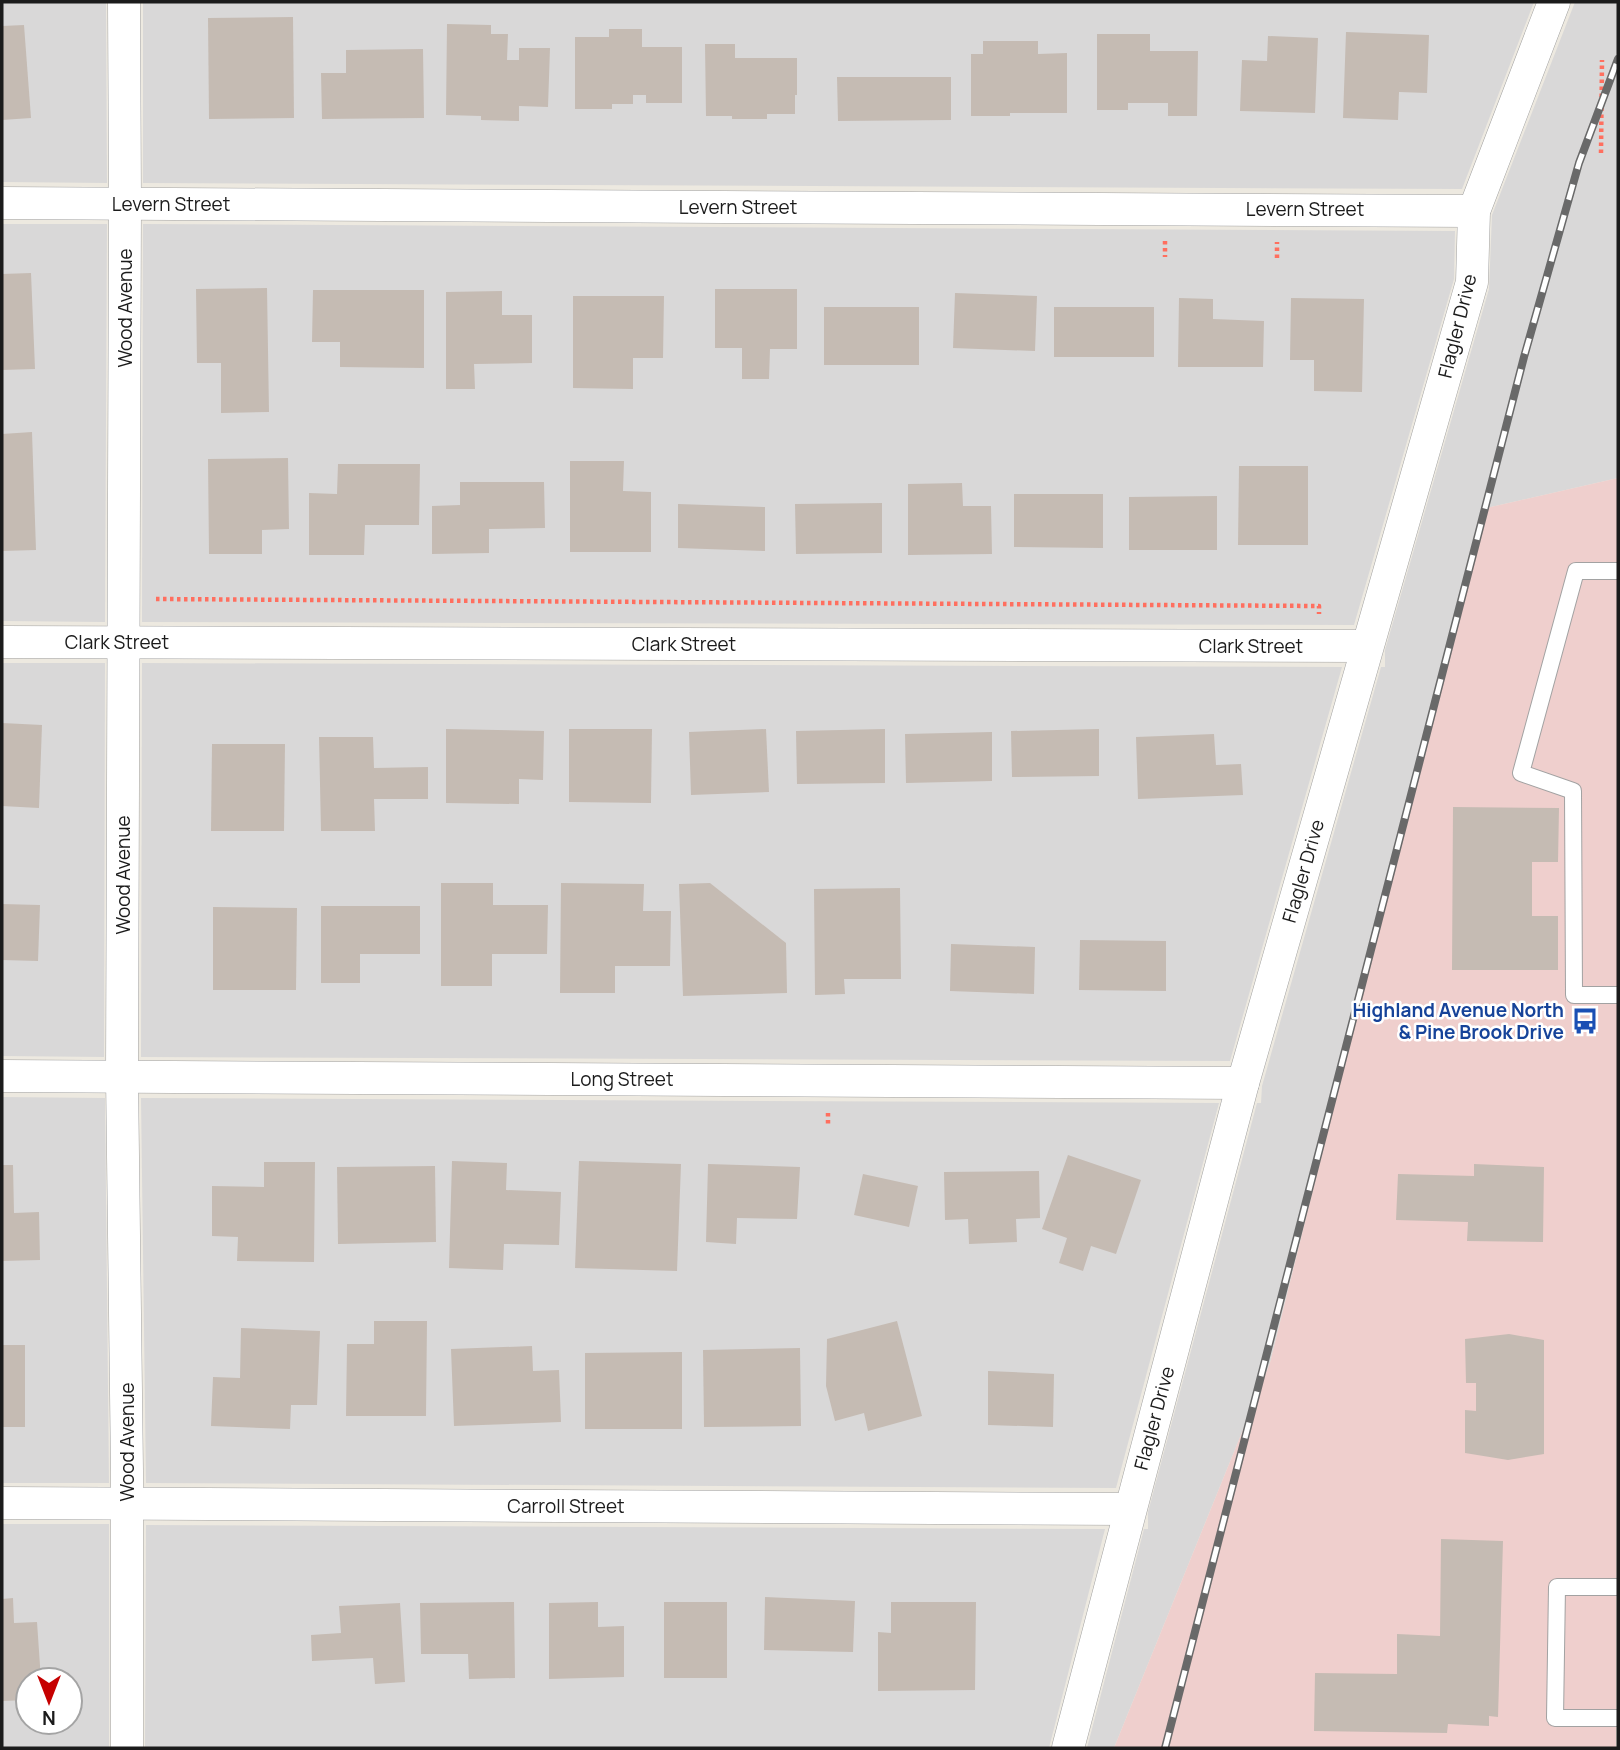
<svg xmlns="http://www.w3.org/2000/svg" width="1620" height="1750" font-family="Manrope,sans-serif">
	<style>
		.residential { fill: #d9d8d8; fill-rule: evenodd }
		.commercial { fill: #efcfcd }
		.building { fill: #c5bbb3 }
		.lines { fill: none; stroke-linecap: round; stroke-linejoin: round }
		.service-casing { stroke: #a2a2a2; stroke-width: 18 }
		.minor-casing { stroke: #a2a2a2; stroke-width: 33 }
		.path { stroke: #ff6f5f; stroke-width: 4.5; stroke-dasharray: 3.5 3.5; stroke-linecap: butt }
		.service { stroke: #fff; stroke-width: 16 }
		.minor { stroke: #fff; stroke-width: 32 }
		.rail-casing { stroke: #696969; stroke-width: 8 }
		.rail { stroke: #fff; stroke-width: 5; stroke-dasharray: 16; stroke-linecap: butt }
		.labels { text-anchor: middle; dominant-baseline: central; stroke-width: 5; stroke-linejoin: round; paint-order: stroke }
		.street-label { font-size: 19px; fill: #1b1b1b; stroke: #fff }
		.transit-label { font-size: 19px; font-weight: bold; fill: #164399; stroke: #fff; text-anchor: end }
	</style>
	<rect width="100%" height="100%" fill="#ede9e0"/>
	<g class="residential">
		<path d="M2,2H106L107,183L2,182Z"/>
		<path d="M143,2H1534L1462,189L143,183Z"/>
		<path d="M1575,2H1618V478L1482,509L1270,1363L1114,1748H1087L1144,1529H1148V1512L1257,1103H1261L1262,1086L1381,667H1385V650L1489,289L1492,215Z"/>
		<path d="M2,224H107L105,622L2,621Z"/>
		<path d="M143,224L1455,231L1454,279L1354,625L142,622Z"/>
		<path d="M2,663H105L104,1057L2,1056Z"/>
		<path d="M142,663L1342,667L1230,1061L141,1057Z"/>
		<path d="M1618,777V1271H1617Z"/>
		<path d="M2,1097L105,1098L109,1483H2Z"/>
		<path d="M141,1098L1219,1103L1116,1488L146,1483Z"/>
		<path d="M2,1524H109V1748H2ZM28,1680H70V1722H28Z"/>
		<path d="M146,1525L1105,1529L1049,1748H145Z"/>
	</g>
	<path class="commercial" d="M1618,478L1616,1748H1114L1270,1363L1482,509Z"/>
	<g class="building">
		<path d="M293,17L294,118L209,119L208,18Z"/>
		<path d="M447,24L491,25V34H508L507,60H519V48H550L548,107L519,106V121L481,120V116L446,115Z"/>
		<path d="M24,25L31,118L2,120V26Z"/>
		<path d="M609,29H642V47H682V103H646V95H633V104H612V109H575V37H609Z"/>
		<path d="M1346,32L1429,35L1427,93L1399,92L1398,120L1343,118Z"/>
		<path d="M1097,34H1150V51H1198L1197,116H1168V103H1128V110H1097Z"/>
		<path d="M1268,36L1318,38L1315,113L1240,111L1242,60L1267,61Z"/>
		<path d="M983,41H1038V54L1067,53V113H1010V116H971V54H983Z"/>
		<path d="M705,44H735V58H797V95H795V114H767V119H732V116H706Z"/>
		<path d="M423,49L424,118L322,119L321,73H346V50Z"/>
		<path d="M837,77H951V120L838,121Z"/>
		<path d="M31,273L35,369L2,370V274Z"/>
		<path d="M267,288L269,412L221,413V363H197L196,289Z"/>
		<path d="M715,289H797V349H770L769,379H742V348H715Z"/>
		<path d="M313,290H424V368L340,367V342H312Z"/>
		<path d="M502,291V315H532V363L474,364L475,389H446V292Z"/>
		<path d="M955,293L1037,296L1035,351L953,348Z"/>
		<path d="M573,296H664L663,358H633V389L573,388Z"/>
		<path d="M1179,298L1213,299V319L1264,321L1263,367H1178Z"/>
		<path d="M1291,298L1364,299L1362,392L1314,391V360H1290Z"/>
		<rect x="824" y="307" width="95" height="58"/>
		<rect x="1054" y="307" width="100" height="50"/>
		<path d="M32,432L36,550L2,551V434Z"/>
		<path d="M288,458L289,529L262,530V554H209L208,459Z"/>
		<path d="M570,461H624L623,491L651,492V552H570Z"/>
		<path d="M338,464H420L419,525H365L364,555H309V493L337,494Z"/>
		<path d="M1239,466H1308V545H1238Z"/>
		<path d="M460,482H544L545,528L489,529V553L432,554V506L460,505Z"/>
		<path d="M962,483L963,506H991L992,554L908,555V484Z"/>
		<path d="M1014,494H1103V548L1014,547Z"/>
		<path d="M1217,496V550H1129V497Z"/>
		<path d="M882,503V553L796,554L795,504Z"/>
		<path d="M678,504L765,507V551L678,548Z"/>
		<path d="M2,723L42,725L39,808L2,806Z"/>
		<path d="M446,729L544,731L543,780L519,779V804L446,803Z"/>
		<path d="M569,729H652L651,803L569,802Z"/>
		<path d="M766,729L769,792L691,795L689,732Z"/>
		<path d="M885,729V783L797,784L796,731Z"/>
		<path d="M1099,729V776L1012,777L1011,731Z"/>
		<path d="M992,732V781L906,783L905,734Z"/>
		<path d="M1214,734L1216,765L1241,764L1243,795L1138,799L1136,737Z"/>
		<path d="M319,737H373L374,768L428,767V799H374L375,831H321Z"/>
		<path d="M212,744H285L284,831H211Z"/>
		<path d="M1453,807L1559,808L1558,862H1532V916H1558V970H1452Z"/>
		<path d="M441,883H493V905H548L547,954H492V986H441Z"/>
		<path d="M561,883L644,884L643,911H671L670,966H615V993H560Z"/>
		<path d="M710,883L786,943L787,993L683,996L679,884Z"/>
		<path d="M900,888L901,979H844L845,994L815,995L814,889Z"/>
		<path d="M2,904L40,905L38,961L2,960Z"/>
		<path d="M321,906H420V954H360V983H321Z"/>
		<path d="M213,907L297,908L296,990H213Z"/>
		<path d="M1080,940L1166,941V991L1079,990Z"/>
		<path d="M951,944L1035,947L1034,994L950,991Z"/>
		<path d="M1068,1155L1141,1180L1116,1254L1091,1246L1083,1271L1059,1263L1067,1238L1042,1229Z"/>
		<path d="M452,1161L507,1163L506,1190L561,1192L559,1245L504,1244L503,1270L449,1268Z"/>
		<path d="M579,1161L681,1164L677,1271L575,1268Z"/>
		<path d="M264,1162H315L314,1262L237,1261L238,1237L212,1236V1186L264,1187Z"/>
		<path d="M708,1164L800,1167L797,1219L737,1218L736,1244L706,1242Z"/>
		<path d="M1474,1164L1544,1167L1543,1242L1467,1241L1468,1222L1396,1220L1398,1174L1474,1176Z"/>
		<path d="M2,1165H13L14,1213L39,1212L40,1260L2,1261Z"/>
		<path d="M435,1166L436,1242L338,1244L337,1167Z"/>
		<path d="M1039,1171L1040,1218L1016,1219L1017,1242L969,1244L968,1219L945,1220L944,1172Z"/>
		<path d="M863,1174L918,1186L909,1227L854,1215Z"/>
		<path d="M374,1321H427L426,1416H346L347,1344H374Z"/>
		<path d="M897,1321L922,1416L868,1431L864,1413L835,1421L826,1386L827,1339Z"/>
		<path d="M241,1328L320,1331L317,1405H291L290,1429L211,1426L213,1377L240,1378Z"/>
		<path d="M1509,1334L1544,1340V1454L1508,1460L1465,1453V1410L1476,1411V1383H1466L1465,1339Z"/>
		<rect x="2" y="1345" width="23" height="82"/>
		<path d="M532,1346L533,1371L559,1370L561,1422L454,1426L451,1349Z"/>
		<path d="M800,1348L801,1426L704,1427L703,1350Z"/>
		<path d="M682,1352V1429H585V1353Z"/>
		<path d="M988,1371L1054,1374L1053,1427L988,1425Z"/>
		<path d="M1441,1539L1503,1541L1498,1717L1489,1716V1726L1448,1724L1447,1733L1314,1731L1315,1673L1397,1674V1634L1440,1636Z"/>
		<path d="M765,1597L855,1601L853,1652L764,1650Z"/>
		<path d="M13,1598L14,1623L37,1622L41,1680H28V1700L2,1701V1599Z"/>
		<path d="M514,1602L515,1678L469,1679L468,1654H421L420,1603Z"/>
		<path d="M598,1602V1627L624,1626V1677L549,1679V1603Z"/>
		<rect x="664" y="1602" width="63" height="76"/>
		<path d="M891,1602H976L975,1690L878,1691V1632L891,1633Z"/>
		<path d="M400,1603L405,1682L375,1684L373,1658L312,1661L311,1635L341,1633L339,1606Z"/>
	</g>
	<g class="lines">
		<g class="service-casing">
			<g id="service">
				<path d="M1618,571H1576L1521,773L1573,791L1574,995H1618"/>
				<path d="M1618,1587H1557L1555,1718H1618"/>
			</g>
		</g>
		<g class="minor-casing">
			<g id="minor">
				<path d="M124,2L125,203L122,1077L127,1471V1748"/>
				<path d="M2,203L1474,211"/>
				<path d="M2,642L1367,646"/>
				<path d="M2,1076L1243,1083"/>
				<path d="M2,1503L1130,1509"/>
				<path d="M1068,1748L1243,1083L1472,282L1474,211L1554,2"/>
			</g>
		</g>
		<g class="path">
			<path d="M1601,153L1602,60"/>
			<path d="M1165,241V257"/>
			<path d="M1277,258V242"/>
			<path d="M156,599L1319,606V614"/>
			<path d="M828,1113V1127"/>
		</g>
		<use href="#service" class="service"/>
		<use href="#minor" class="minor"/>
		<g class="rail-casing">
			<path id="rail" d="M1165,1748L1524,357L1579,163L1618,59"/>
		</g>
		<use href="#rail" class="rail"/>
	</g>
	<defs>
		<g id="bus-bare" transform="scale(2.1)"><path d="M-5-6H5V4H4V6H2V4H-2V6H-4V4H-5ZM-3.5-4V0h7V-4ZM-3.5 1.2v1.5H-2V1.2ZM2 1.2v1.5H3.5V1.2Z" fill="#1a4fb4" stroke="#fff" stroke-width="2.5" paint-order="stroke"/></g>
	</defs>
	<g fill-rule="evenodd">
		<use href="#bus-bare" x="1585" y="1021"/>
	</g>
	<g class="labels">
		<g class="street-label">
			<text x="171" y="204">Levern Street</text>
			<text x="738" y="207">Levern Street</text>
			<text x="1305" y="209">Levern Street</text>
			<text transform="translate(125 308) rotate(-90)">Wood Avenue</text>
			<text transform="translate(1457 326) rotate(-76)">Flagler Drive</text>
			<text x="117" y="642">Clark Street</text>
			<text x="684" y="644">Clark Street</text>
			<text x="1251" y="646">Clark Street</text>
			<text transform="translate(1303 871) rotate(-74)">Flagler Drive</text>
			<text transform="translate(123 875) rotate(-90)">Wood Avenue</text>
			<text x="622" y="1079">Long Street</text>
			<text transform="translate(1154 1418) rotate(-75)">Flagler Drive</text>
			<text transform="translate(127 1442) rotate(-90)">Wood Avenue</text>
			<text x="566" y="1506">Carroll Street</text>
		</g>
		<g class="transit-label">
			<text x="1564" y="1010">Highland Avenue North<tspan x="1564" dy="22">&amp; Pine Brook Drive</tspan></text>
		</g>
	</g>
	<rect width="1620" height="1750" fill="none" stroke="#1b1b1b" stroke-width="7"/>
	<g transform="translate(49 1701) rotate(180)"><circle r="33" fill="#ffffff" stroke="#a4a4a4" stroke-width="2"/>
	<path d="M0-5L12 26L0 18L-12 26Z" fill="#c60000"/>
	<text y="-10" font-size="19" font-weight="bold" text-anchor="middle" fill="#1b1b1b">N</text>
	</g>
</svg>
